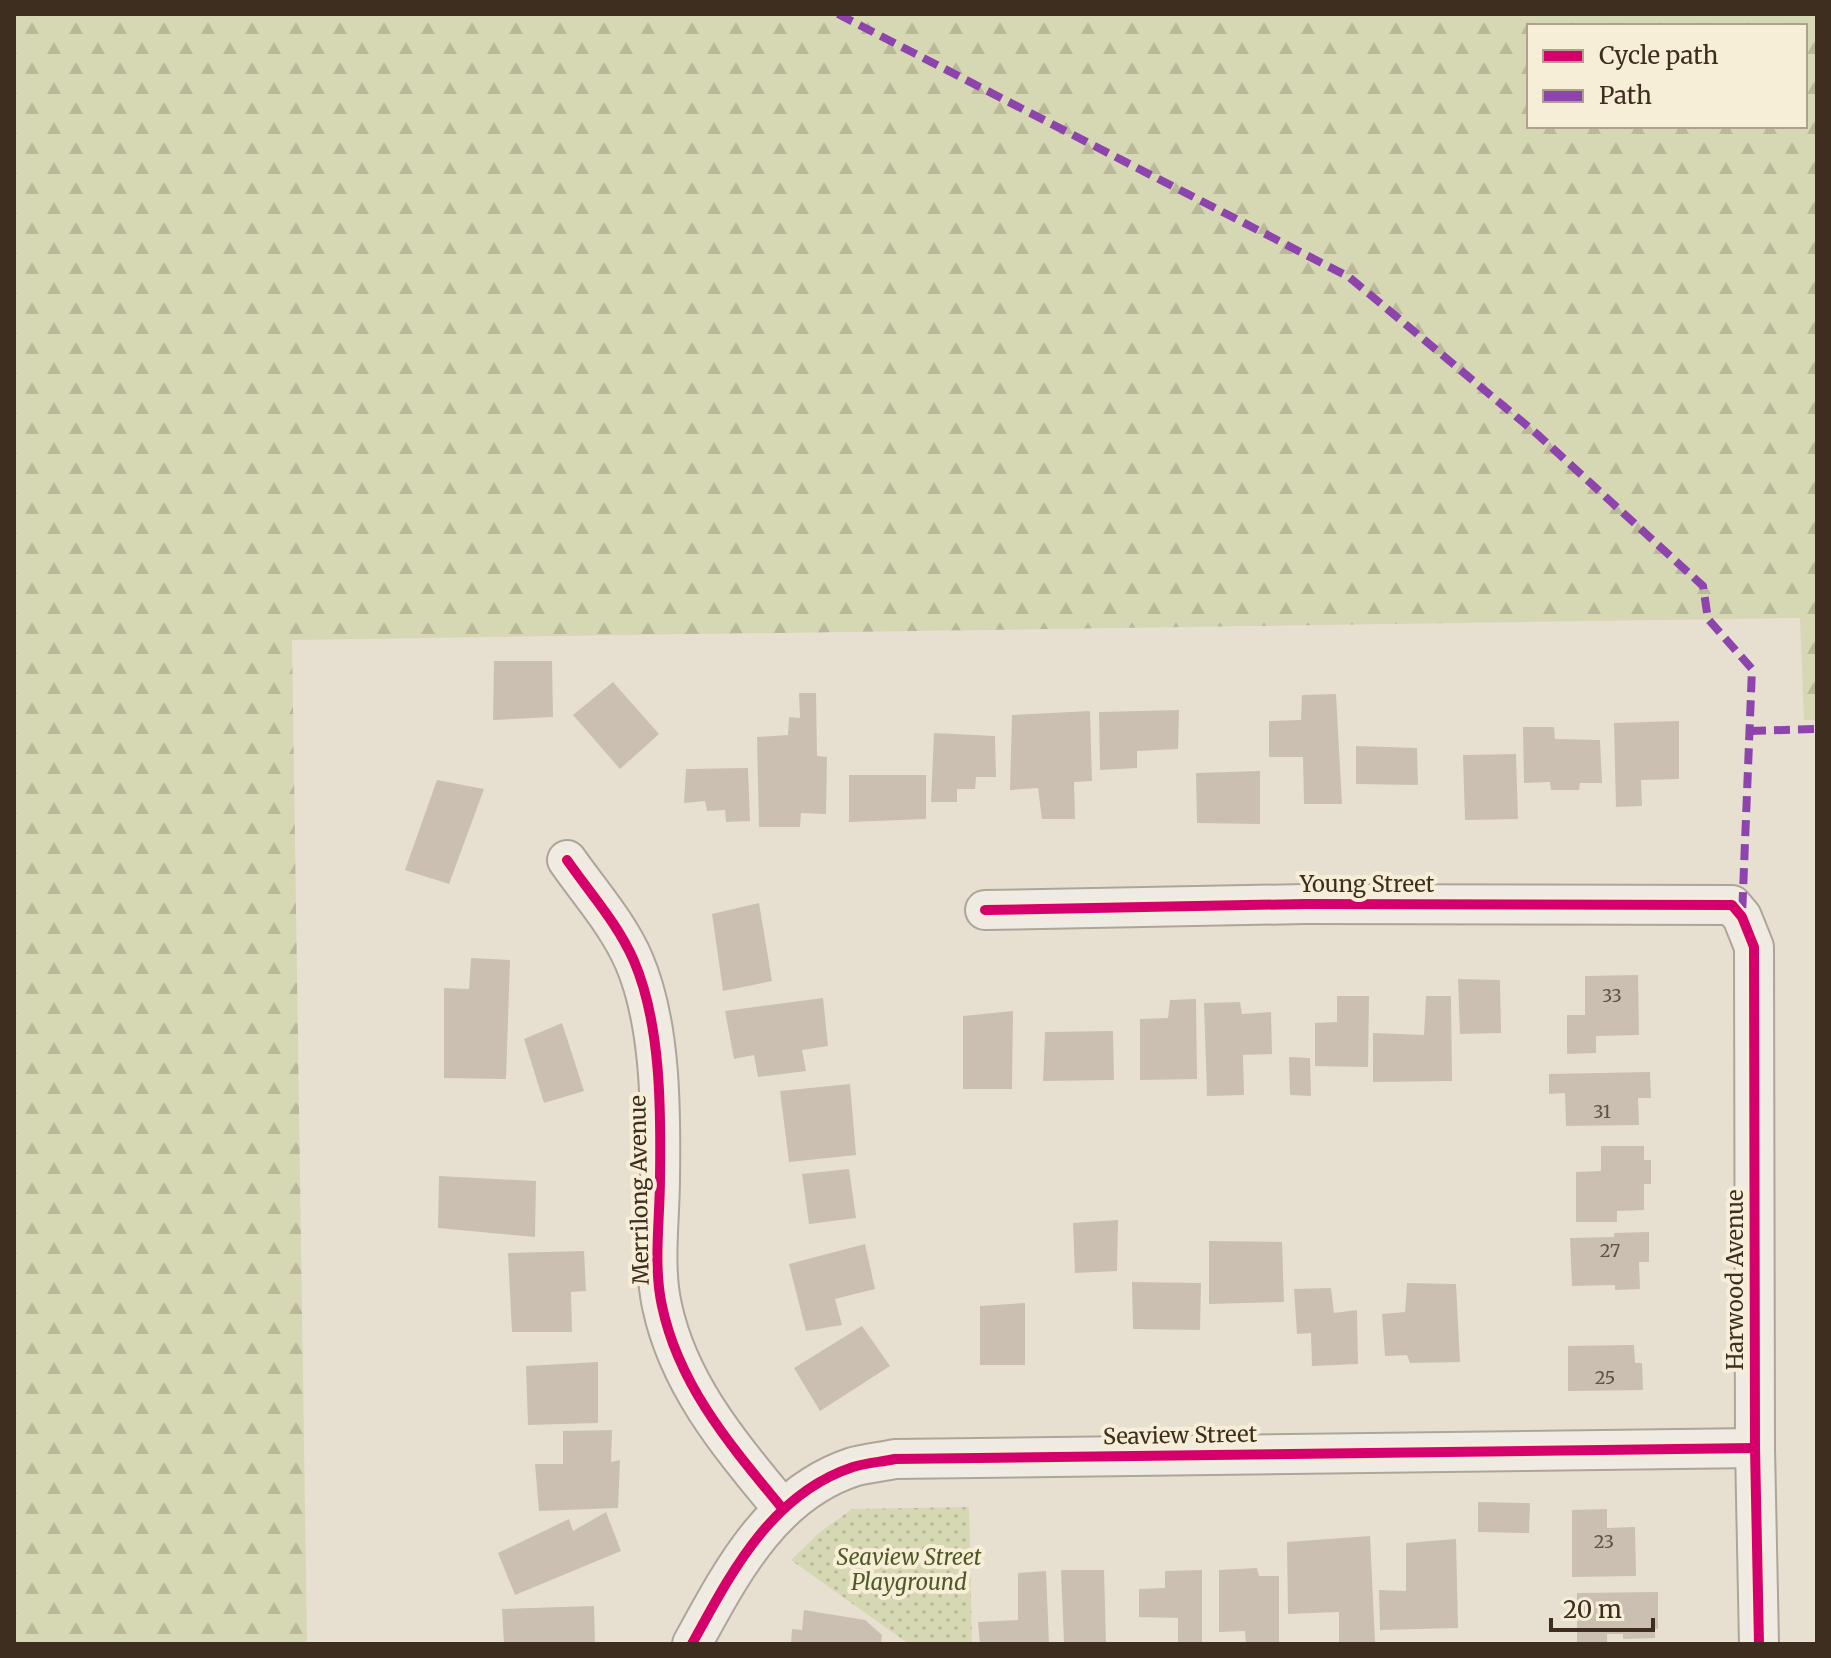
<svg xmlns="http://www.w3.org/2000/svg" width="1831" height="1658" font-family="Merriweather,serif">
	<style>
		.forest { fill: url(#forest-firs); fill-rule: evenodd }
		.park { fill: url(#park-dots) }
		.building { fill: #cbbfb2 }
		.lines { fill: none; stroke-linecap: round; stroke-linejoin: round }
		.street-casing { stroke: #ada599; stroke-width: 42 }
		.street { stroke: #efebe3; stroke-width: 38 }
		.quiet { stroke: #8e44ad; stroke-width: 8; stroke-dasharray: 16 8; stroke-linecap: butt }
		.cycleway-casing { stroke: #f7eed8; stroke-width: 15 }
		.cycleway { stroke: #d6006c; stroke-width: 10 }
		.labels { text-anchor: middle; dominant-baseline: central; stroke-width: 8; stroke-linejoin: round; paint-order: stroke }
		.number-label { font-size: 18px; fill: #605244 }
		.street-label { font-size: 22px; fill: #3d2e20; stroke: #f7eed8 }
		.park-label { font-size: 22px; font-style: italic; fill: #4d5a26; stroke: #f7eed8 }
	</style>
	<defs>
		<pattern id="forest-firs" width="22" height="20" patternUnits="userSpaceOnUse" patternTransform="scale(2)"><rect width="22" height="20" fill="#d6d7b3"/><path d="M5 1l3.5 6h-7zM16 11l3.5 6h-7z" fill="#b9b99a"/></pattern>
		<pattern id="park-dots" width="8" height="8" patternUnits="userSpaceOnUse" patternTransform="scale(2)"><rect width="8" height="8" fill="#d6d7b3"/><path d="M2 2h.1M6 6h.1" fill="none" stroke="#b9b99a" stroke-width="1.8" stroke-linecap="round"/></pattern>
	</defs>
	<rect width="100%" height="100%" fill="#e7e0d1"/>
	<path class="forest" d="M14,14H1817V720H1804L1800,618L292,640L307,1644H14ZM1529,26H1805V126H1529Z"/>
	<path class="park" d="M969,1507L972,1644H909L791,1560L819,1533L852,1509Z"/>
	<g class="building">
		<path d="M494,661H552L553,717L493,720Z"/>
		<path d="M613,682L659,734L620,769L573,715Z"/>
		<path d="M799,693H816L817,756L827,757L826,814L801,813L800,827H759L757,737L788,735L789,717L800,718Z"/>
		<path d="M1336,694L1342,804H1304L1303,757H1269V721L1301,720L1302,695Z"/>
		<path d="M1179,710L1178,749L1137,751V768L1100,770L1099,712Z"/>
		<path d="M1090,711L1092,781L1074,782L1075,819H1042L1038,788L1010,790L1012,715Z"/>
		<path d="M1679,721V779L1641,780L1642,806L1616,807L1614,723Z"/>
		<path d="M1523,727H1554L1555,739L1600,740L1602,783H1580L1579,790H1551L1550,782L1524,783Z"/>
		<path d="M934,733L995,736L996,777H976L975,789H957V802H931Z"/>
		<path d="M1356,746L1417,748L1418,785L1356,784Z"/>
		<path d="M1516,754L1518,819L1465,820L1463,755Z"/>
		<path d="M748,768L750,821L726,822L725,810L707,811L705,801L684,803L686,769Z"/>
		<path d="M1260,771V824L1197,823L1196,773Z"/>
		<path d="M849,775H926V819L849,822Z"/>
		<path d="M437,780L484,789L449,884L405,870Z"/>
		<path d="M759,903L772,981L723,991L712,914Z"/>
		<path d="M471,958L510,960L506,1079L444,1078V988L469,989Z"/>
		<path d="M1638,975L1639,1035L1596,1036V1053L1567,1054V1015H1585V976Z"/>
		<path d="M1458,979L1500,980L1501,1033L1460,1034Z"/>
		<path d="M1337,996H1369L1368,1067L1315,1066V1023L1337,1022Z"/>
		<path d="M1426,996H1451L1452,1081L1373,1082V1033L1424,1035Z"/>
		<path d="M823,998L828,1046L802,1050L806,1071L758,1077L754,1055L734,1059L725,1011Z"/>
		<path d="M1196,999L1197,1079L1140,1080V1019L1168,1018L1170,1000Z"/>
		<path d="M1240,1002L1242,1014L1271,1012L1272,1054L1243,1055L1244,1095L1207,1096L1204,1003Z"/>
		<path d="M1013,1011L1012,1089H963V1016Z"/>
		<path d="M562,1023L584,1091L544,1103L524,1039Z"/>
		<path d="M1113,1031L1114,1080L1043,1081L1045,1032Z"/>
		<path d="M1289,1057L1310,1058L1311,1096L1290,1095Z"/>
		<path d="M1650,1072L1651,1098H1638L1639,1125L1566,1126L1565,1093L1549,1094V1074Z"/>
		<path d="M850,1084L856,1155L789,1162L780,1091Z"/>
		<path d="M1601,1146H1644V1160H1651V1184H1644V1210L1617,1211V1222H1576V1172L1601,1171Z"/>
		<path d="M849,1169L856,1218L809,1224L802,1174Z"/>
		<path d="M439,1176L536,1181L535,1237L438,1228Z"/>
		<path d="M1118,1220L1117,1271L1075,1273L1073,1223Z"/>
		<path d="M1649,1232V1262H1639L1640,1289L1615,1290V1285L1572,1286L1570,1238L1614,1237V1233Z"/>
		<path d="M1209,1241L1282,1242L1284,1302L1209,1304Z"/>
		<path d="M865,1244L875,1289L835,1299L842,1325L806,1331L789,1264Z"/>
		<path d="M584,1251L586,1291L571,1292L572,1332H512L508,1253Z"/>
		<path d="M1132,1282L1201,1283L1200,1330L1133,1329Z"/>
		<path d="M1407,1283L1456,1284L1460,1362L1410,1363L1407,1355L1385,1356L1382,1314L1405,1312Z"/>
		<path d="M1331,1288L1334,1313L1357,1310L1358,1364L1312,1366L1311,1333L1297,1334L1294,1289Z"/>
		<path d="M1025,1303V1365H980V1306Z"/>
		<path d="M862,1326L890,1366L820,1411L794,1368Z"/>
		<path d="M1634,1345L1635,1363H1642L1643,1390L1568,1391V1346Z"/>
		<path d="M598,1362V1423L528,1425L526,1366Z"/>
		<path d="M612,1430L611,1462L620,1460L618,1508L539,1511L535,1464H563V1431Z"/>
		<path d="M1478,1502L1530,1503L1529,1533L1478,1532Z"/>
		<path d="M1607,1509V1528L1635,1527L1636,1576L1572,1577V1510Z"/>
		<path d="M606,1512L621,1551L515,1595L498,1553L569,1519L573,1531Z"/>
		<path d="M1370,1536L1375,1642H1339V1612L1288,1614L1287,1542Z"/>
		<path d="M1456,1539L1458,1628L1380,1630L1379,1590L1406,1591V1543Z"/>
		<path d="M1257,1568L1259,1576H1279V1644H1246L1245,1631L1219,1632V1570Z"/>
		<path d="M1061,1570H1104L1106,1644H1064Z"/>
		<path d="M1202,1570V1644H1178V1618L1139,1617V1589L1165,1588V1571Z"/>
		<path d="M1046,1571L1049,1644H980L978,1622L1018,1620V1573Z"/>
		<path d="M1658,1592V1629H1655V1638L1623,1639V1634H1607V1644H1577V1593Z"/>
		<path d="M594,1606L595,1644H504L502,1609Z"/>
		<path d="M804,1610L865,1620L882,1635L881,1644H791L792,1629L802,1630Z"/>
	</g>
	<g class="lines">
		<g class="street-casing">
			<g id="street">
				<path d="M567,860C590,893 618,924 634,961C661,1024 661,1110 660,1178C660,1219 653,1265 662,1306C679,1386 731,1446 782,1508"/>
				<path d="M985,910L1305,904L1732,905L1742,917L1754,947L1755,1448L1759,1644"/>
				<path d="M692,1644C731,1573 771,1494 853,1467C866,1463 881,1462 895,1459L1755,1448"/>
			</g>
		</g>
		<use href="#street" class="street"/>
		<g class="quiet">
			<path d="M838,14L1349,277L1537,434L1703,586L1708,619L1752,669L1742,917"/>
			<path d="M1750,731L1817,729"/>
		</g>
		<g class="cycleway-casing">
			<g id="cycleway">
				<path d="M567,860C590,893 618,924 634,961C661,1024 661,1110 660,1178C660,1219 653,1265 662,1306C679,1386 731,1446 782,1508"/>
				<path d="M985,910L1305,904L1732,905L1742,917L1754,947L1755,1448L1759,1644"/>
				<path d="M692,1644C731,1573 771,1494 853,1467C866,1463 881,1462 895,1459L1755,1448"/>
			</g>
		</g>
		<use href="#cycleway" class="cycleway"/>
	</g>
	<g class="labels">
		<g class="number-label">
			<text x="1612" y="995">33</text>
			<text x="1602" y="1111">31</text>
			<text x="1610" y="1250">27</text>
			<text x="1605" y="1377">25</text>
			<text x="1604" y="1541">23</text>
		</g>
		<g class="street-label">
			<text x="1367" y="884">Young Street</text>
			<text transform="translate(639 1190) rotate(-91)">Merrilong Avenue</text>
			<text transform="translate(1735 1280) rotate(-90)">Harwood Avenue</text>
			<text transform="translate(1180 1435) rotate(-1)">Seaview Street</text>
		</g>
		<g class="park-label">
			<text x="909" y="1557">Seaview Street<tspan x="909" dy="25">Playground</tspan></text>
		</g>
	</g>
	<rect width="1831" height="1658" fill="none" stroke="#3d2e20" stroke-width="32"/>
	<rect x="1527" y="24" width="280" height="104" fill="#f7eed8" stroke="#ada18e" stroke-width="2"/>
	<rect x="1543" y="50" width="40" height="12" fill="#d6006c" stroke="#ada18e" stroke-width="2"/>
	<text x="1599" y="64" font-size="24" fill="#3d2e20">Cycle path</text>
	<rect x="1543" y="90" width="40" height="12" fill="#8e44ad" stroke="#ada18e" stroke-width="2"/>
	<text x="1599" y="104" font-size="24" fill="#3d2e20">Path</text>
	<path d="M1551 1618v12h102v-12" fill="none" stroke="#3d2e20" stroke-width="4"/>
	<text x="1563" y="1618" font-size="24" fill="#3d2e20" stroke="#f7eed8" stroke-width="6" paint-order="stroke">20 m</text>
</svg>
